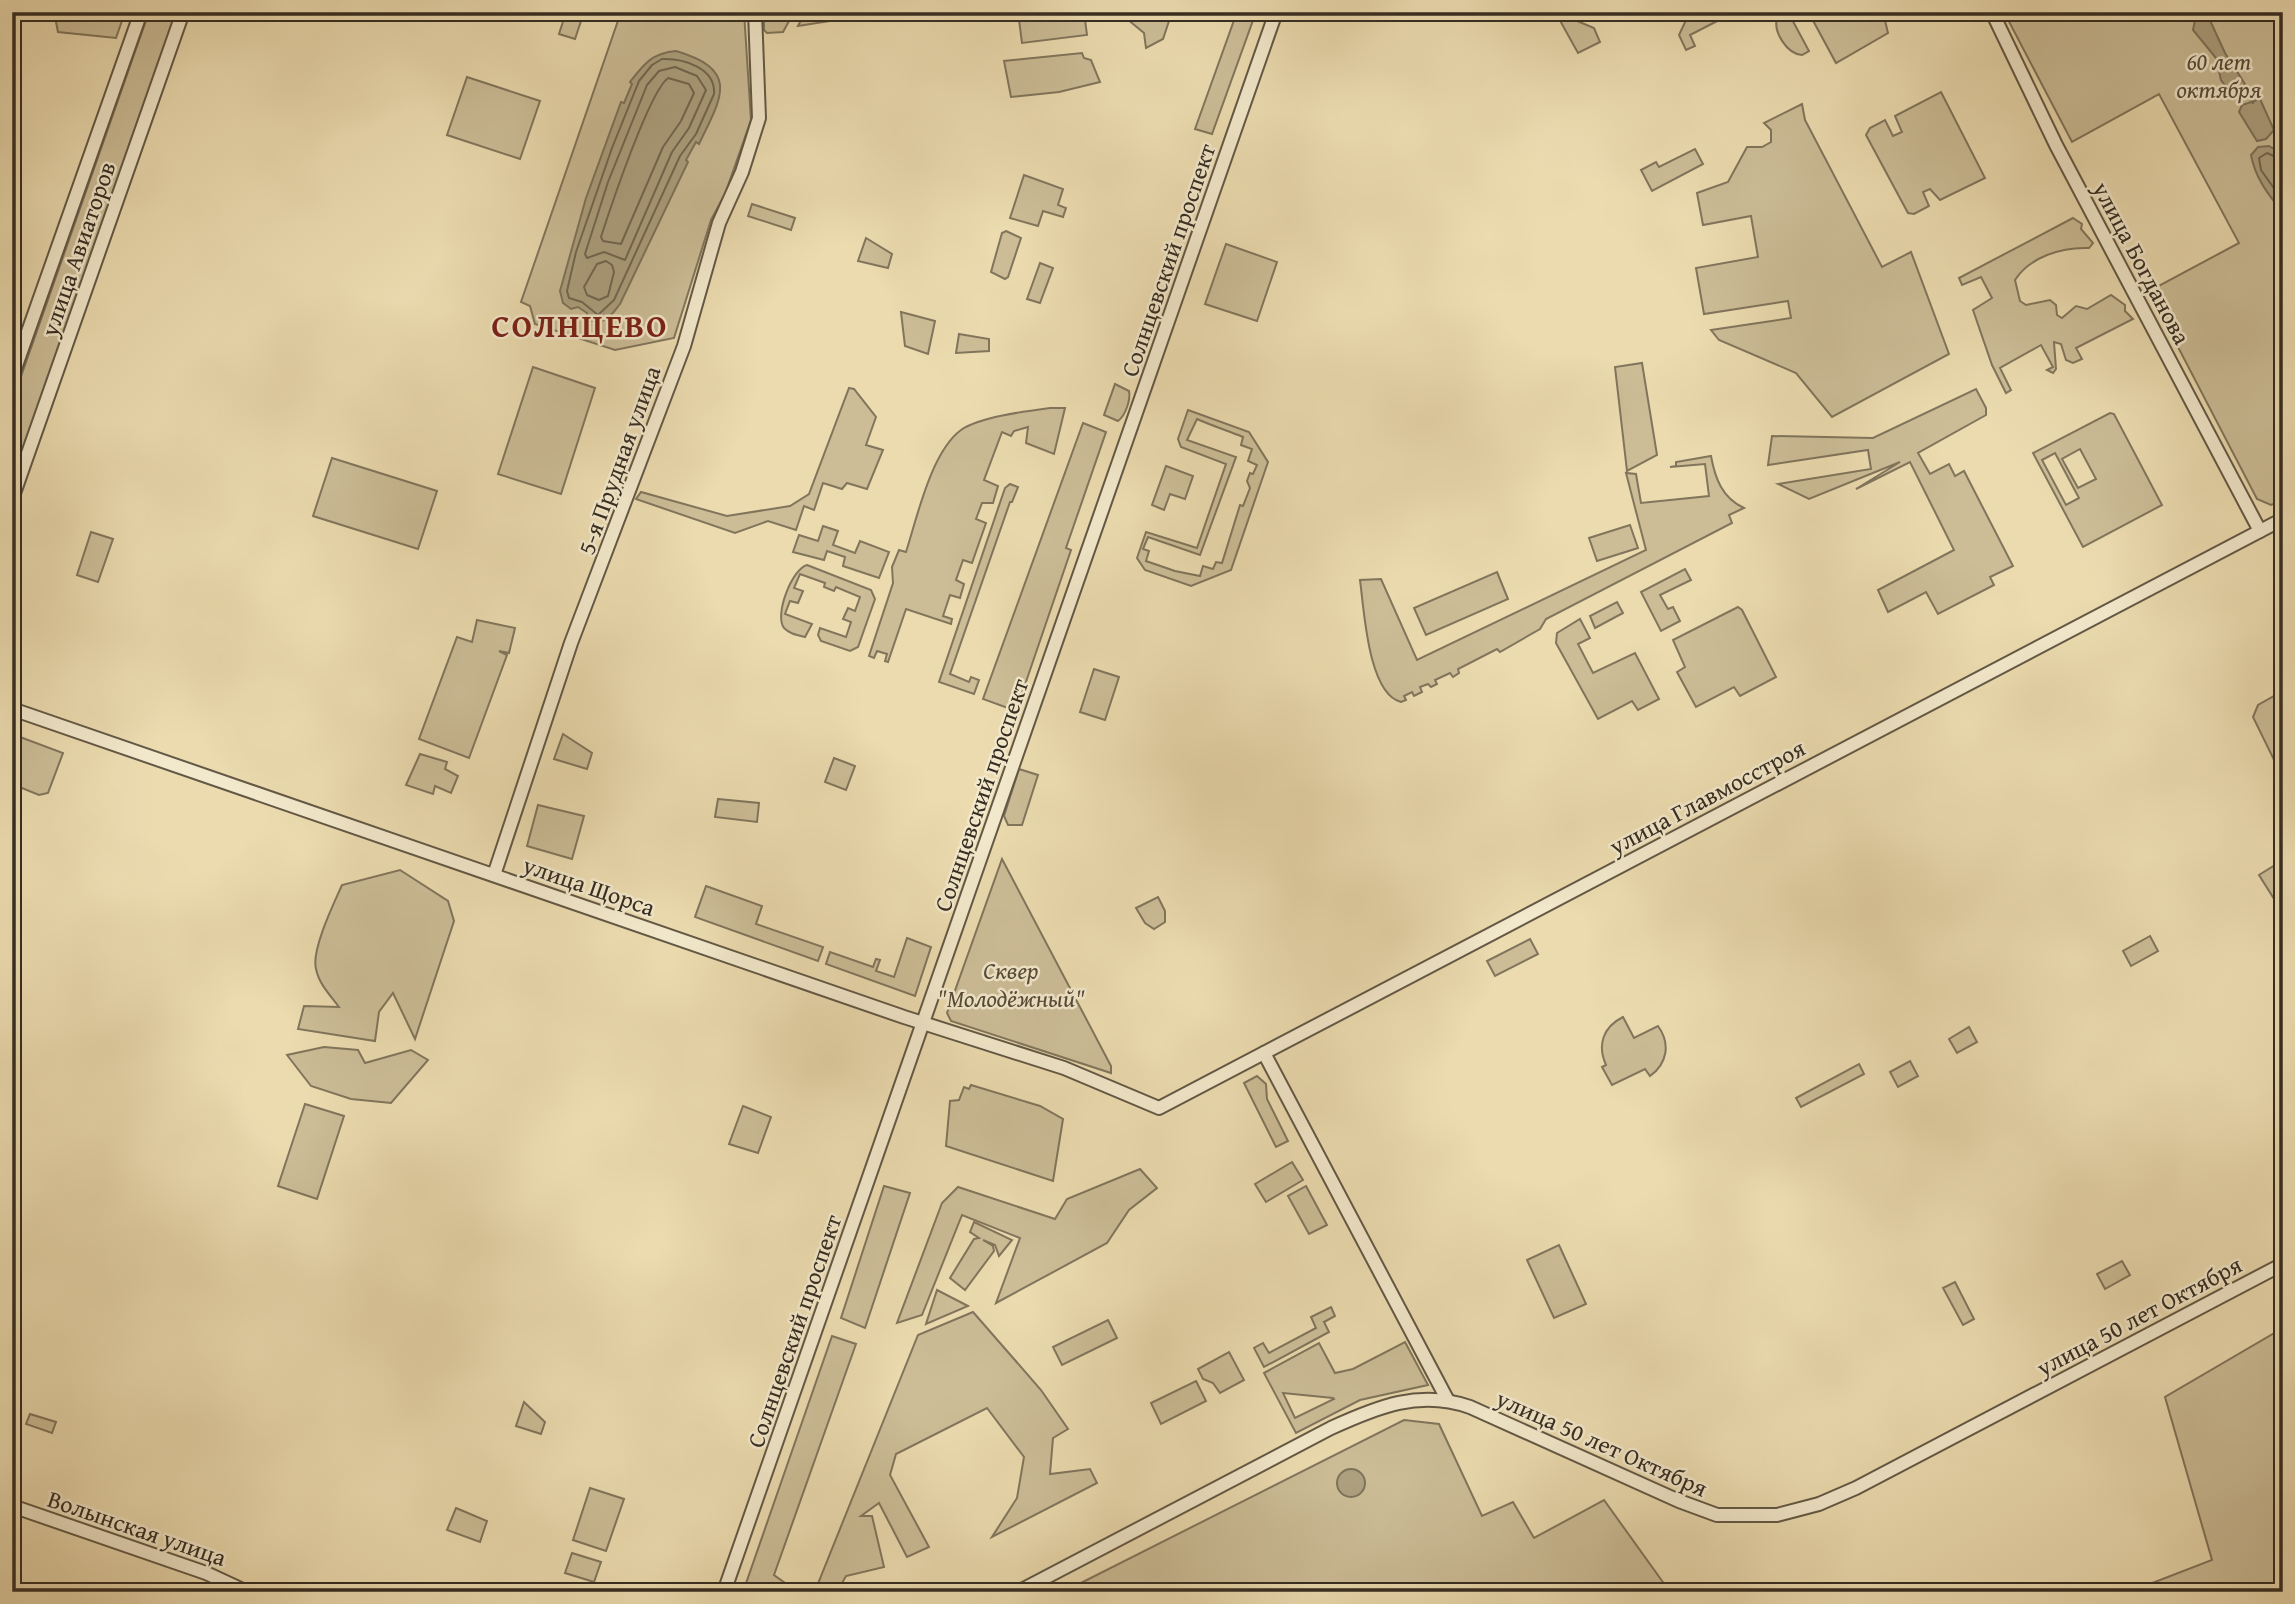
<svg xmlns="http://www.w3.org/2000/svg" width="2295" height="1604" font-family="'Gentium Book Plus',serif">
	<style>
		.green { fill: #ccbd97; stroke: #81755c; stroke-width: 2; fill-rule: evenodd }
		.water { fill: #ada07f; stroke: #7d725a; stroke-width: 2 }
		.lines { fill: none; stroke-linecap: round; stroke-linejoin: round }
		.shore { stroke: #726650; stroke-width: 2 }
		.stream { stroke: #7d725a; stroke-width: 2.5 }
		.minor-casing { stroke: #635845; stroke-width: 16 }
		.minor { stroke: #f2e8cb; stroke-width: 12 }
		.labels { text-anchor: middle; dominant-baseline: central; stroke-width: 5; stroke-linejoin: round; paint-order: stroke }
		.park-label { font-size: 24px; font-style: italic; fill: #544a39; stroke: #f2e8cb }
		.street-label { font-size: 24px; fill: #362d22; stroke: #f2e8cb }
		.district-label { font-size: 32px; font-weight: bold; letter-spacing: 2px; fill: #7a1f14; stroke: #f2e8cb }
	</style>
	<rect width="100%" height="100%" fill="#ebdbaf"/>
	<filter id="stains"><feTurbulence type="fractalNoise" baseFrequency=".00286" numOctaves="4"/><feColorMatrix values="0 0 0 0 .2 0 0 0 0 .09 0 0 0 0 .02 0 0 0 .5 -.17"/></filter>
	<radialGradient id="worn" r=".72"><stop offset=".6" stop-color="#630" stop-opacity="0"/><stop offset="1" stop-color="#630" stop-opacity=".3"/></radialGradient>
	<g class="green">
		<path d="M54,12H125L116,38L58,32Z"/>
		<path d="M149,12H177L12,483V402Z"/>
		<path d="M566,12H584L575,39L559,34Z"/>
		<path d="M621,12H744L751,120L725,194L711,220L674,338L615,350L535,324L530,306L521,302Z"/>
		<path d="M764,12H794L783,32L767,33L764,30Z"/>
		<path d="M805,12H836L837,20L798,26Z"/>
		<path d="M1018,12H1084L1087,35L1022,43Z"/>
		<path d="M1125,12H1172L1163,39L1146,48L1144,33L1127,19Z"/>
		<path d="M1237,12H1256L1212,134L1195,129Z"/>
		<path d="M1702,12H1722L1725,17L1690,35L1695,46L1686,50L1679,35L1686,20Z"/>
		<path d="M1788,12L1809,51L1802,55C1787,54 1773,32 1777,18Z"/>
		<path d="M1814,12H1883L1888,33L1836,63L1810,15Z"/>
		<path d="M2004,12L2283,15V500L2271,505L2257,499L2152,297L2151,290L2239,243L2159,94L2072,142Z"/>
		<path d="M1563,15L1594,28L1600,42L1578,53L1558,17Z"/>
		<path d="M1082,53L1084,58L1091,60L1100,82L1059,92L1011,97L1004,61Z"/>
		<path d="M467,77L540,101L520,159L447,135Z"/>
		<path d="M1941,92L1985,178L1940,200L1930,189L1923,192L1929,206L1914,214L1908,213L1866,135L1870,128L1885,120L1893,136L1902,132L1895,116Z"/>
		<path d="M1802,104L1805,120L1882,267L1911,252L1949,354L1832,417L1796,373L1719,340L1711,330L1791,318L1788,301L1704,314L1696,268L1758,257L1751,216L1703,225L1697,193L1728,182L1747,147H1762L1771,142V130L1764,123Z"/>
		<path d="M1695,149L1703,164L1652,191L1641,170L1656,162L1659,167Z"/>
		<path d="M1024,175L1063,189L1058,205L1066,208L1063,217L1043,211L1038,226L1010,218Z"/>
		<path d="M752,204L795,218L791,230L748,216Z"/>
		<path d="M2073,218L2082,224L2081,229L2093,243L2089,248C2061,247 2030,257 2015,280L2020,301L2026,305L2050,300L2056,305L2057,315L2062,318L2076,306L2087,309L2111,295L2125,305V311L2133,319L2076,348L2082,359L2073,363L2066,360L2061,344L2054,342L2056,369L2053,373L2047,370L2053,367L2041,345L2000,368L2011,390L2006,393L1992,365L1973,310L1992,298L1981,277L1962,285L1959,278Z"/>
		<path d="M1006,231L1021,238L1008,277L1005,279L991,272L1002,233Z"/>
		<path d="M866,238L892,254L888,268L858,261Z"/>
		<path d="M1226,244L1277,262L1257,321L1205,304Z"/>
		<path d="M1040,263L1053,268L1040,303L1027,299Z"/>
		<path d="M901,312L935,321L928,354L905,346Z"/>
		<path d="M959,334L989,339V351L956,353Z"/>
		<path d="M1642,363L1657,455L1627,471L1615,367Z"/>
		<path d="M533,367L595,388L561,494L498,474Z"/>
		<path d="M1115,384L1129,391C1131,400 1125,416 1118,421L1104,415Z"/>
		<path d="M849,388L854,389L876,417L866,445L883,450L867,489L847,483L842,489L823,483L814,510L804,506L796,530L768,521L735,533L636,499L641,492L727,516L790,506L809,494Z"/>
		<path d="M1976,389L1986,408V415L1918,453L1930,474L1949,464L1955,476L1964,471L2013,566L1990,577L1994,585L1938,614L1926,592L1888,612L1878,590L1954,550L1910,462L1856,489L1900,462L1809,499L1778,484L1871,469L1868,450L1768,465L1772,436L1873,438Z"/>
		<path d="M1050,408H1065L1054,454L1026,443L1028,427L1014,431L1011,436L1002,432L984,480L998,486L993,503H982L976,519L986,523L972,563L963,560L956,580L964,584L960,598L950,595L943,616L952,619L951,624L906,609L888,662L885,661L887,654L877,651L874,658L869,656L893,583L892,567L899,550L906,552C917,518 931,452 961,430C979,417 1027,411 1050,408Z"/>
		<path d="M1188,410L1249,432L1268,462L1231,570L1191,586L1145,570L1137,558L1146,532L1197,548L1226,464L1181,447L1178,439ZM1197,419C1215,427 1229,431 1243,437L1241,445L1252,449L1248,461L1257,465L1253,474L1250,473L1247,481L1250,488L1243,506L1240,505L1222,563L1216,562L1213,569L1203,566L1200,576L1175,571L1146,561L1149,551L1143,549L1148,537L1200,555L1236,457L1187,440Z"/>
		<path d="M2110,413L2114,414L2162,505L2083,547L2033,453ZM2080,449L2096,479L2078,488L2062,459ZM2055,453L2079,498L2066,505L2042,460Z"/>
		<path d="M1083,423L1106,432L1066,548L1071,550L1016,711L983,699Z"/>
		<path d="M1711,456C1715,478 1722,498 1744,508L1729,515L1732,523L1546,619L1540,629L1500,652L1497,649L1458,669L1459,673L1453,677L1450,673L1435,680L1437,684L1431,687L1428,684L1420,687L1422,692L1414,696L1412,692L1404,696L1406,700L1401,702C1368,694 1364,609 1360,580L1381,579L1417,660L1646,550L1626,473L1636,474L1641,503L1709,496L1705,464L1670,467L1676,466V462Z"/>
		<path d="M332,458L437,491L418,549L313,516Z"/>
		<path d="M1166,466L1193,476L1185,499L1170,494L1164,510L1152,505Z"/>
		<path d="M1010,484L1018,487L1012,502H1010L950,674L969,682L971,677L979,680L974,694L939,682L1005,488Z"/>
		<path d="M1630,525L1638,548L1597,561L1589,538Z"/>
		<path d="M823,526L838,531L833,545L855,553L860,541L889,552L879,578L843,566L845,557L827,551L824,560L793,552L799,535L818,541Z"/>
		<path d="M91,532L113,539L98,582L77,575Z"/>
		<path d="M807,565L871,590L875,599L858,647L850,651L821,641L818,635L820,628L846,637L851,622L843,619L848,608L855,611L860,597L836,587L834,591L824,587L825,583L800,574L794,588L803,591L798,603L790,601L785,614L812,624L805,637C797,635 790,634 784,628C774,615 792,569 807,565Z"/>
		<path d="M1685,569L1691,580L1660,595L1668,609L1673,607L1680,621L1661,631L1641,592Z"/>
		<path d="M1497,572L1508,599L1426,635L1414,608Z"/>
		<path d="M1617,602L1623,613L1595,628L1590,616Z"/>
		<path d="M1738,607L1742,610L1776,677L1740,696L1734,687L1696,707L1677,672L1685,667L1673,640Z"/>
		<path d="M1580,619L1590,638L1578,644L1593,673L1635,653L1659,699L1638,710L1632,701L1598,719L1556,643L1557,633Z"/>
		<path d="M477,620L515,628L509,653L499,651L507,655L469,758L419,739L457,637L472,642Z"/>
		<path d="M1094,669L1119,677L1105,720L1080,712Z"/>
		<path d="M2283,691V768H2278L2253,717L2258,705Z"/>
		<path d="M12,734L63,753L48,793L39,795L12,784Z"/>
		<path d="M563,734L592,753L587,769L554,759Z"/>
		<path d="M420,754L447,762L445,769L458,776L451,793L435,786L433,794L406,785Z"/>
		<path d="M834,758L855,766L846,790L825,782Z"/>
		<path d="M1019,769L1038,775L1022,825H1008L1004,816Z"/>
		<path d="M718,799L759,803L757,822L715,817Z"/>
		<path d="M538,805L584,816L572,859L527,846Z"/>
		<path d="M1002,859L1111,1066V1073L951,1021L947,1013Z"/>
		<path d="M2283,860V909L2281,910L2259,875Z"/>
		<path d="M400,870L448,901L454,921L415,1039L393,993L379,1012L375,1041L298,1029L304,1006L339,1007C330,995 319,984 316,969C311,950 334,903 342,885Z"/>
		<path d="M706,886L762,906L756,924L823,947L818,961L695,917Z"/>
		<path d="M1158,897L1165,911V922L1154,929L1145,923L1136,908Z"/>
		<path d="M2150,936L2158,951L2131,966L2123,951Z"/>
		<path d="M907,938L931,947L915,996L826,964L830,952L873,967L876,959L880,960L876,971L894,977Z"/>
		<path d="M1530,939L1538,954L1495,976L1487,961Z"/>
		<path d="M1623,1017L1634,1038L1658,1026C1671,1044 1667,1064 1650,1076L1645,1069L1612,1085L1602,1067L1606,1065C1597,1045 1603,1027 1623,1017Z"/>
		<path d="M1969,1027L1977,1042L1957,1053L1949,1039Z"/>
		<path d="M324,1047L358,1050L365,1063L411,1050L428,1060L391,1103L351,1099L311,1086L287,1055Z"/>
		<path d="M1910,1061L1918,1076L1898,1087L1890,1072Z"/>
		<path d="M1859,1064L1864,1074L1801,1107L1796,1098Z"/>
		<path d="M1257,1076L1266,1084L1267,1099L1288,1141L1276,1147L1244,1083Z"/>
		<path d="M971,1085L1040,1106L1063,1119L1053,1181L946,1146L950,1101L959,1100L964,1087L969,1089Z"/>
		<path d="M305,1104L344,1116L317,1199L278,1186Z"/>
		<path d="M743,1106L771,1117L758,1153L729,1144Z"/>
		<path d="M1292,1162L1303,1180L1266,1202L1255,1184Z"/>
		<path d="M1140,1169L1157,1188L1129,1210L1107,1243L996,1303L1020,1238L962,1215L922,1315L897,1323L942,1203L958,1187L1055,1219L1067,1199Z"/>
		<path d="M884,1186L910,1193L865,1328L841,1318Z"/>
		<path d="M1306,1186L1327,1225L1309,1234L1288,1196Z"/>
		<path d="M974,1222L1012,1240L999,1256L995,1245L983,1240L993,1246L994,1251L965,1290L950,1278L974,1239L979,1238L970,1232Z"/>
		<path d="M1559,1245L1586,1304L1554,1318L1527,1260Z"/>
		<path d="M2122,1261L2130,1275L2105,1289L2097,1274Z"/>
		<path d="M1955,1282L1974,1319L1963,1325L1943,1288Z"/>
		<path d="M937,1290L968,1306L926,1324Z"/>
		<path d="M1331,1307L1335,1316L1324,1322L1329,1332L1264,1367L1254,1348L1263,1343L1269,1353L1316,1328L1311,1317Z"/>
		<path d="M973,1312L1041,1390L1068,1429L1053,1438L1050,1474L1090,1469L1097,1483L992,1537L1017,1498L1024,1457L987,1408L896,1454L890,1475L929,1547L907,1557L879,1503L861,1516H872L884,1567L846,1576L837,1592H743L832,1336L856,1344L774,1575L795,1590L817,1586L918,1335Z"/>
		<path d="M1108,1320L1117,1338L1062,1365L1053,1347Z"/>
		<path d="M2283,1328V1592H2129L2212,1560L2165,1397Z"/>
		<path d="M1405,1342L1428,1385L1360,1400L1296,1433L1264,1373L1319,1343L1335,1373L1353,1369ZM1283,1393L1333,1398L1334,1399L1295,1418Z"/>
		<path d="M1229,1352L1244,1380L1220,1393L1213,1383L1203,1379L1198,1369Z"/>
		<path d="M1196,1381L1206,1401L1161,1424L1151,1403Z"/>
		<path d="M524,1402L545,1422L541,1434L516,1426Z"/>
		<path d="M30,1414L56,1422L52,1433L26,1424Z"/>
		<path d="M1404,1420L1439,1424L1482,1516L1513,1502L1534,1538L1604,1500L1670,1592H1063Z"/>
		<path d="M590,1488L624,1499L606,1551L573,1540Z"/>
		<path d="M456,1508L487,1521L480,1542L447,1530Z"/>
		<path d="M572,1553L601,1562L594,1582L565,1573Z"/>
	</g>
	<g class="water">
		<path d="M2203,16H2208L2225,53L2245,84L2237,92H2230L2221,80L2216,58L2193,30L2195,20Z"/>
		<path d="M676,51C741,70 721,98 699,144L696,142L686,160L688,162L620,304C610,317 606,325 588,320L587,313L578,307L571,309L563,303L560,291L586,198L621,102L624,103L632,84L630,82C644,64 652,53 676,51Z"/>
		<path d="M2260,99L2274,130L2266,139L2257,141L2239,112L2242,105Z"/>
		<path d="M2269,146L2283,154V212C2268,195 2255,177 2251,155L2258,147Z"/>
		<circle cx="1351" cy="1483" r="14"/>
	</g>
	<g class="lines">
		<g class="shore">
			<path d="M662,59C683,58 716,68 714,94L696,134L680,156L614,300L598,315L582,302L569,298L567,291L576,252L612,148L639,81L652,65Z"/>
			<path d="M675,67L697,76L706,90L689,128L672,152L625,260L604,252L587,258L585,254L608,182L647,85L659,71Z"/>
			<path d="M668,78L689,84L694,93L681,121L663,147L621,244L603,241L601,237C610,209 649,92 668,78Z"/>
			<path d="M2283,160L2267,153L2259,158L2261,170L2283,201"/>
			<path d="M606,261L612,265L614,272L608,296L599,300L587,295L584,287L597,264Z"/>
		</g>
		<path class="stream" d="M2241,86L2253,103"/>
		<g class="minor-casing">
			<g id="minor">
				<path d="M1992,12L2056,145L2260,531"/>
				<path d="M12,377L141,12"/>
				<path d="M12,499L183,12"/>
				<path d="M12,709L904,1017L1064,1068L1159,1108L2283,519"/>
				<path d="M494,875L571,643L684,346L719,223L742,172L759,118L755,12"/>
				<path d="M1264,1053L1447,1399"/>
				<path d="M12,1506L206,1573L247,1592"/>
				<path d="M724,1592L1276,12"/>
				<path d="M1018,1592L1331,1428C1377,1407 1420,1389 1470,1407L1679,1501L1717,1515H1777L1819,1504L1856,1488L2283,1264"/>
			</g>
		</g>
		<use href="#minor" class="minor"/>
	</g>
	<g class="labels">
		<g class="park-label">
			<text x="2219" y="61">60 лет<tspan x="2219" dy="28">октября</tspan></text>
			<text x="1011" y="970">Сквер<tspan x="1011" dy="28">"Молодёжный"</tspan></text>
		</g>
		<g class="street-label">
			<text transform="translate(78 249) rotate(-71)">улица Авиаторов</text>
			<text transform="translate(1168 260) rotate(-71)">Солнцевский проспект</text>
			<text transform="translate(2142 263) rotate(62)">улица Богданова</text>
			<text transform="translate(619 460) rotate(-70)">5-я Прудная улица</text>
			<text transform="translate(981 795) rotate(-71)">Солнцевский проспект</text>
			<text transform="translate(1707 797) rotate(-28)">улица Главмосстроя</text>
			<text transform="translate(589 886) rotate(19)">улица Щорса</text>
			<text transform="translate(2139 1316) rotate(-28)">улица 50 лет Октября</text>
			<text transform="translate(794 1331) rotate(-71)">Солнцевский проспект</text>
			<text transform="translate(1602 1443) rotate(24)">улица 50 лет Октября</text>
			<text transform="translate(137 1528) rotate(19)">Волынская улица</text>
		</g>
		<g class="district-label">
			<text x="580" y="325">СОЛНЦЕВО</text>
		</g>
	</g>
	<rect width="2295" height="1604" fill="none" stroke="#ebdbaf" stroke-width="42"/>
	<rect x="14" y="14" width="2267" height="1576" fill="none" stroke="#362d22" stroke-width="3.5"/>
	<rect x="21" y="21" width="2253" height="1562" fill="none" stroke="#362d22" stroke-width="2"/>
	<rect width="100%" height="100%" filter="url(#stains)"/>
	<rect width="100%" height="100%" fill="url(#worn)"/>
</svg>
